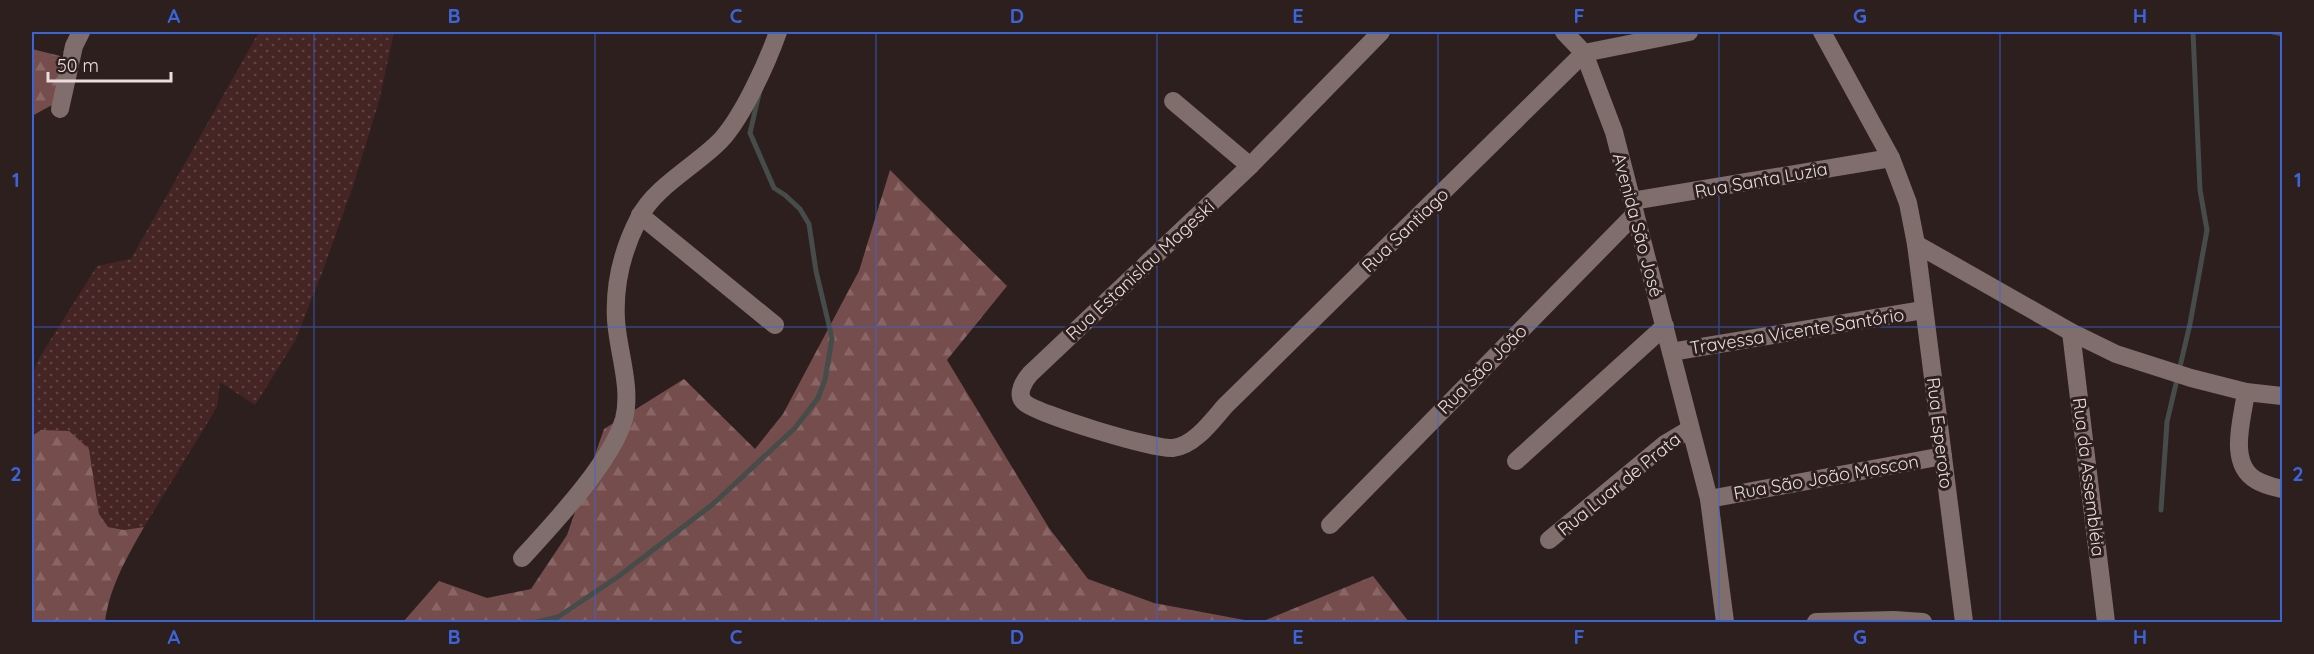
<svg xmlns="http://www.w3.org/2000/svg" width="2314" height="654" font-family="Quicksand,sans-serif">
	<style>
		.grass { fill: url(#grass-dots) }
		.forest { fill: url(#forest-firs) }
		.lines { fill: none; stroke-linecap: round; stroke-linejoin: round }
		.stream { stroke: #464c49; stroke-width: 5 }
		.minor { stroke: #806e6d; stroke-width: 18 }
		.grid { fill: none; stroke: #3b64d9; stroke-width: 1.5; stroke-opacity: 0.55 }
		.labels { text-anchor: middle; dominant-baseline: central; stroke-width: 6; stroke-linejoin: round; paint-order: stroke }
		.street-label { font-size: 18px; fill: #e8dedd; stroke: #2e1f1f }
		.neatline { fill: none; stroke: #3b64d9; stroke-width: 2 }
		.grid-label { font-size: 20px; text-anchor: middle; font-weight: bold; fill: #3b64d9 }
	</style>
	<defs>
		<pattern id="grass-dots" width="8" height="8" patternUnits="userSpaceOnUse" patternTransform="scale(1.5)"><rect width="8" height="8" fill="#452424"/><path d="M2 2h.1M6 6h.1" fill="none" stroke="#604343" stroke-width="1.8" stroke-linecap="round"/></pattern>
		<pattern id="forest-firs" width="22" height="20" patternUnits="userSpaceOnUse" patternTransform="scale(1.5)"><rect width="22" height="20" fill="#754d4c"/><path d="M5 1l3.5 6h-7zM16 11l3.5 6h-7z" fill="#896665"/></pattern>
	</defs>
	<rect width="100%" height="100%" fill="#2e1f1f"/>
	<path class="grass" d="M259,32H394L379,101L353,186L322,273L295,341L255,405L220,382L217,407L144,527L124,530L108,527L99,514L89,449L41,430L32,436V377L38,360L97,266L131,259Z"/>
	<g class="forest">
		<path d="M32,49L60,56L71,67L52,105L32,116Z"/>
		<path d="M890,170L1007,286L947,360L1049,528L1088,579L1154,603L1255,622H403L439,581L487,598L531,589L567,535L604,429L684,379L755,449L783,414L859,271Z"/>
		<path d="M41,430L69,431L89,449L99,514L108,527L124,530L144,527C127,557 109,588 105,622H32V436Z"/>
		<path d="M1373,576L1409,622H1261Z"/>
	</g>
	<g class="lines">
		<g class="stream">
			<path d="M2273,32L2282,34"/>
			<path d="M2161,510L2167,422L2190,324L2207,230L2200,190L2193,32"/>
			<path d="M536,622L558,617L619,576L713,504L795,428L818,398L825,380L832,338L816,271L809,224L800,209L785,195L774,188L750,133L759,94"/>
		</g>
		<g class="minor">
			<path d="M1381,32L1250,166L1030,374C1024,381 1016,394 1024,402C1035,414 1156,450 1173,448C1194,446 1212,421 1225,406L1584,53L1689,32"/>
			<path d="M1564,32L1584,53L1614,132L1709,499L1725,622"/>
			<path d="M1822,32L1891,158L1908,203L1916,244L1964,622"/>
			<path d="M1173,101L1250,166"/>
			<path d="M60,109L74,46L81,32"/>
			<path d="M1632,201L1891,158"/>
			<path d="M640,215L775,325"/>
			<path d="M1916,244L2071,332L2116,354L2191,378L2246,392L2282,396"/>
			<path d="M2071,332L2106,622"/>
			<path d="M1671,352L1923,310"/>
			<path d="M2246,392C2243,417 2227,463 2256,480C2264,485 2274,487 2282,489"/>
			<path d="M1516,461L1665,326"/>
			<path d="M1709,499L1943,456"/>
			<path d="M1330,525L1635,214"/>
			<path d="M1549,540L1665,444L1690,429"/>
			<path d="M522,558C553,524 611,463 624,419C632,387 618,352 616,320C614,285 623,249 639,218C654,187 697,165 721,140C743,116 767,63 778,32"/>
			<path d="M1816,622L1894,620L1923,622"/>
		</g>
	</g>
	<path class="grid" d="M314,32V622M595,32V622M876,32V622M1157,32V622M1438,32V622M1719,32V622M2000,32V622M32,327H2282"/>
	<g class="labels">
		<g class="street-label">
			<text transform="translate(1761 180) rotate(-10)">Rua Santa Luzia</text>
			<text transform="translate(1638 225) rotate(75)">Avenida São José</text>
			<text transform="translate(1405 230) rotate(-44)">Rua Santiago</text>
			<text transform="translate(1140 270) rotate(-43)">Rua Estanislau Mageski</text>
			<text transform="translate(1797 331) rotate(-9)">Travessa Vicente Santório</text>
			<text transform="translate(1482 369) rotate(-45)">Rua São João</text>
			<text transform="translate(1940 433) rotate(83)">Rua Esperoto</text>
			<text transform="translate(1826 477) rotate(-10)">Rua São João Moscon</text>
			<text transform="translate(2089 477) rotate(83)">Rua da Assembléia</text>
			<text transform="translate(1619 484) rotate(-39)">Rua Luar de Prata</text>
		</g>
	</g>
	<rect width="2314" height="654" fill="none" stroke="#2e1f1f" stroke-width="66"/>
	<path d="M48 72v9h123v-9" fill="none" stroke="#e8dedd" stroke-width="3"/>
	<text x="57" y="72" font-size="18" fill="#e8dedd" stroke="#2e1f1f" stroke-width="4.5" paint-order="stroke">50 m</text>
	<rect x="33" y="33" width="2248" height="588" class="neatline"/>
	<g class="grid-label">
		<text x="174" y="23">A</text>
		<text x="454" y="23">B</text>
		<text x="736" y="23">C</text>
		<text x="1017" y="23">D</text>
		<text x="1298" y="23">E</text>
		<text x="1579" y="23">F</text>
		<text x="1860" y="23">G</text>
		<text x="2140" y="23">H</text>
		<text x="16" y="187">1</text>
		<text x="2298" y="187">1</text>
		<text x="16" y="481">2</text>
		<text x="2298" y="481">2</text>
		<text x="174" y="644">A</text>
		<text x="454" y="644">B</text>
		<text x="736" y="644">C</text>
		<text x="1017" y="644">D</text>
		<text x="1298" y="644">E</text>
		<text x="1579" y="644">F</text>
		<text x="1860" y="644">G</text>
		<text x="2140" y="644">H</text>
	</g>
</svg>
